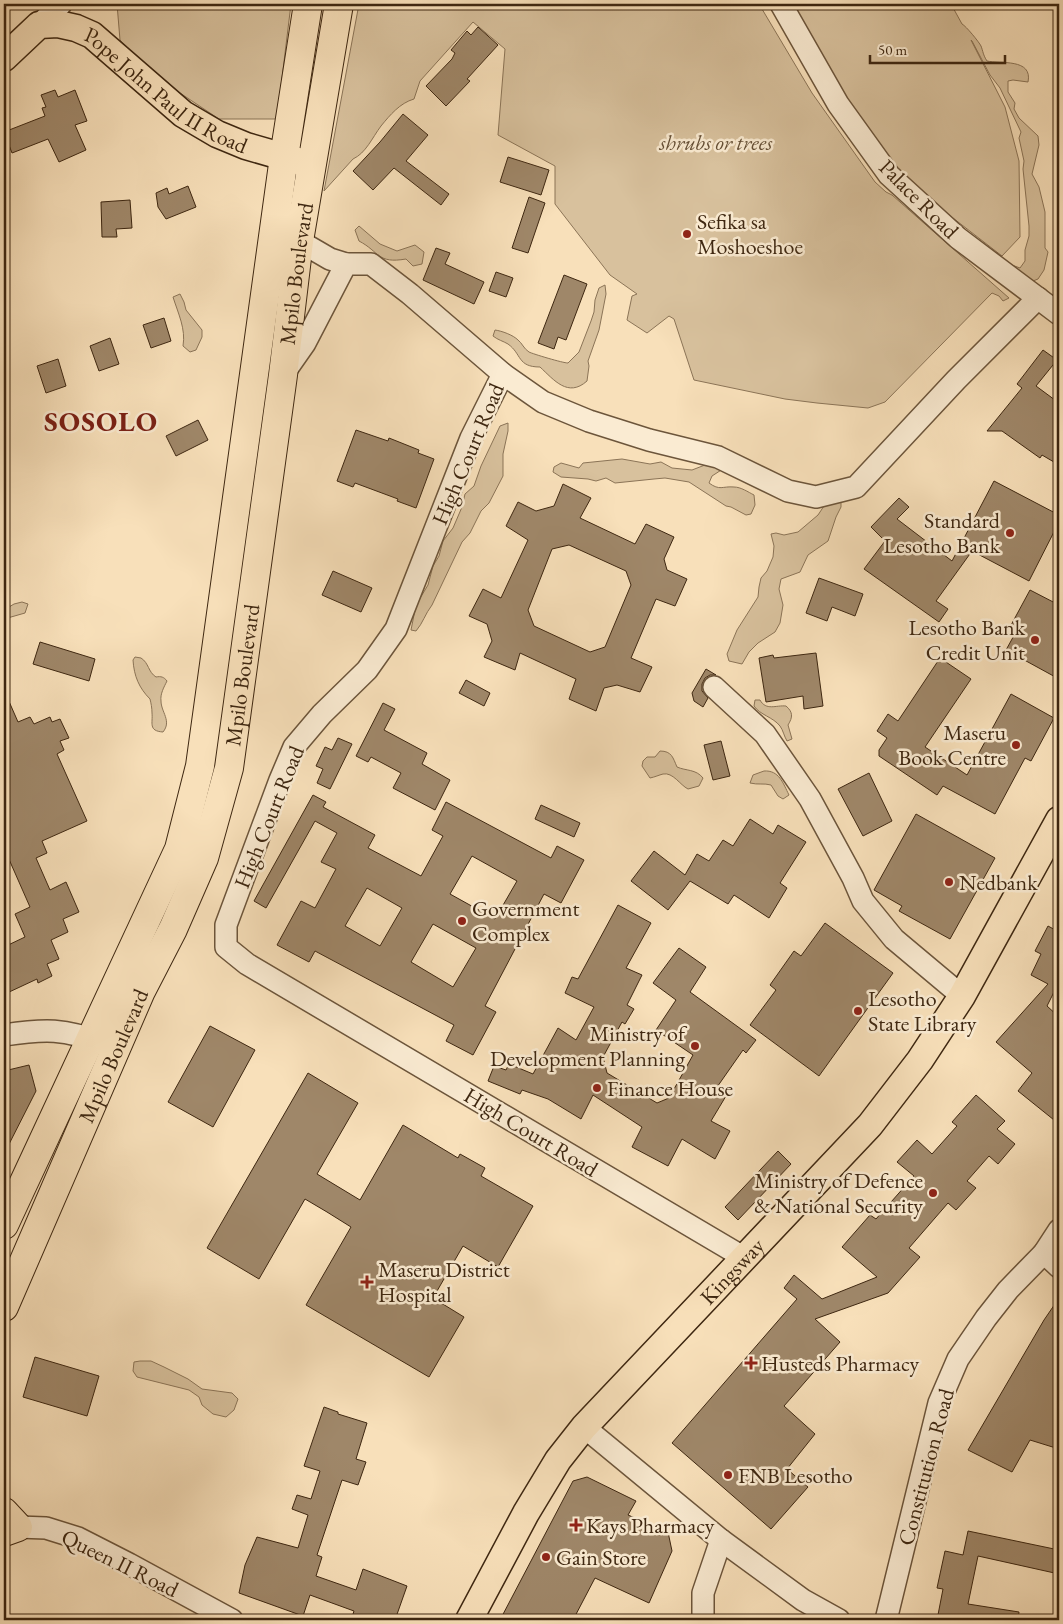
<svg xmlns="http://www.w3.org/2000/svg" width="1063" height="1624" font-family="'EB Garamond',serif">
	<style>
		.green { fill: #d8c19d; stroke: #8b7457 }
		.building { fill: #9f8769; stroke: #3e2711; fill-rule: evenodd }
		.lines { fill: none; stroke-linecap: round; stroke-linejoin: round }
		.minor-casing { stroke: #6c553b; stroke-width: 24 }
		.major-casing { stroke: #3e2711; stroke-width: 29 }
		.highway-casing { stroke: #3e2711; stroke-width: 30 }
		.minor { stroke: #faebd2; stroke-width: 21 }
		.major { stroke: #f8e0ba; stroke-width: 26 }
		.highway { stroke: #f8e0ba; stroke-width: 28 }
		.poi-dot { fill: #8f2418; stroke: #faebd2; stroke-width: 2 }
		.labels { text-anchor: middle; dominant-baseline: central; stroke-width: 5; stroke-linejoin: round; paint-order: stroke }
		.street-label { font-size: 22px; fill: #3e2711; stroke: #faebd2 }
		.park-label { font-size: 22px; font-style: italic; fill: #644e34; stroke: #faebd2 }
		.poi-label { font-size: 22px; fill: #3e2711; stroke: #faebd2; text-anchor: start }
		.district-label { font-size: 28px; font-weight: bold; letter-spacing: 1px; fill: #7a1f14; stroke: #faebd2 }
	</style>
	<rect width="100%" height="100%" fill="#f8e0ba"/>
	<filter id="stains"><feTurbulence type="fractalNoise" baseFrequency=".004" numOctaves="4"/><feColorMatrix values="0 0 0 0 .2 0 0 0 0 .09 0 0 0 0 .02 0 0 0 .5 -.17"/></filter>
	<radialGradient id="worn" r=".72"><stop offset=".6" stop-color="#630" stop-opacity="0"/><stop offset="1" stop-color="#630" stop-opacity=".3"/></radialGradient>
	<g class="green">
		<path d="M117,4H291L277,119H219L153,75L120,40Z"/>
		<path d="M359,4H759L812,93L875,182L886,192L892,195L1009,298L1003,301L999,296L992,293L885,402L868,408L817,403L785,399L694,380L674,319L669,316L647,333L627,320L632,296L637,294L610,275L555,204V166L498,135L505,49L473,22L420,81L414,99C400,103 390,115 381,126C372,138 366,153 353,159L324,191Z"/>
		<path d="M794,4H951L962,24C966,26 979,42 981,46C983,51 983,55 987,61C1000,64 1033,58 1028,82L1013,80L1008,81V92L1015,103L1014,109L1019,118L1038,136L1039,145L1032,174L1039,187L1045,212V248L1048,252L1044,270L1038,279L1033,281L1026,279L1001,261L1020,268L1025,261V250L1029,236V226L1023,169L1024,161L1019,138L1021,132L1000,88L990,75L972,41L971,40L1005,107L1019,161L1020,237L1002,256L891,170L827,71Z"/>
		<path d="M359,226L380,244L397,251L415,245L424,252L422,264L413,266L406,259C377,264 380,252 359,241L355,230Z"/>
		<path d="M605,285L606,294L599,330L588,361L589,366L587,381C568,398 554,380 540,367C517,367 522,354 508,344C503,341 498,340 493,336L495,330C502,331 513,335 518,340C522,343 524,349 529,352C533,354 563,363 568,363L579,352L591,321L594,312L595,300L599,288Z"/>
		<path d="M180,294L184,302L186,310L202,330V337L196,350L190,352L183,346C186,329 178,313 173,297Z"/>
		<path d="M508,423V431L503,454V476L489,503L481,511L470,533L462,542L432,605C425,614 423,623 416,631L411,630L416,605L428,585L433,566L439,556L443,541L453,528L462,507L465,494L474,486L481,466L500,426Z"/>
		<path d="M622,459L650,464L661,462L672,468L692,470L705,465H729L712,476L709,483C720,491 722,486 734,487C741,487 748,492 754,495L755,505L751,514L746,515L731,507L726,506L689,482L665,478L654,479L615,483L606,478L596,481L588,479L561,477L553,472L554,467L561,463L579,468L583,463Z"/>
		<path d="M841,493V507L836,517L828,541L808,555L800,572L781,579L779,589L783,605L780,623L775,632L758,643L749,652L742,664L729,661L727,654L737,630L758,597L759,587L761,578L767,571L773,557L774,546L771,534L776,533L784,535L798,532L818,515L830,497Z"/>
		<path d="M22,602L28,604L25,613L4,619V610L14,604Z"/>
		<path d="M135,657L141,658C149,663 148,672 156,677C161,676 164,677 167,681C164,687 160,694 161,701C161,712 172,721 163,732C148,731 153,723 152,713C152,708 151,703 150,699C139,688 134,676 133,660Z"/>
		<path d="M755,700H760C766,711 776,705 786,706C793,712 793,717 788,725L792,739L787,741C784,736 783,730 780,726C773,717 760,715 754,706Z"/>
		<path d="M660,751C672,751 673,758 677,767C686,771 696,769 703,778L699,786L688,789C680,785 673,772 663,774C659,775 655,777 650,778L642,766L643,761L647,757H655Z"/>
		<path d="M764,771C779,770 783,783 789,795L783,799L778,796L771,785C764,783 758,785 750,783L753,775Z"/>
		<path d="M140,1361H151L164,1367L188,1379L202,1389L232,1393L238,1399L234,1410L226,1417L213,1414L202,1405L199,1397L189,1390L137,1377L133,1371L134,1362Z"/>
	</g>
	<g class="building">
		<path d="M478,27L498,45L467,79L470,81L446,106L426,86L452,59L455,53L451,50L467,31L471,35Z"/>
		<path d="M55,90L58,97L75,90L87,121L75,125L86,150L59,162L48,139L12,153L4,132L45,116L42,108L46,107L41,95Z"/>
		<path d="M403,114L428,135L406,161L449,194L441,205L394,168L373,190L353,171L380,142Z"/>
		<path d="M508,157L549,170L541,195L500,182Z"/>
		<path d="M188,186L196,207L166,219L158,207L156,193L167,188L169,194Z"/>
		<path d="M529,197L545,203L528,253L512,248Z"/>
		<path d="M130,200L132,228L116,229L117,237H102L101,202Z"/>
		<path d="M436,248L450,253L445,264L484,282L474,304L423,280Z"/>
		<path d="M496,272L513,278L506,297L489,291Z"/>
		<path d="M564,275L587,284L566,340L558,337L554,349L538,343Z"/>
		<path d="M164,318L171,341L151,348L143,325Z"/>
		<path d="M110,338L119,364L99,371L90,346Z"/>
		<path d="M1043,350L1057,360L1036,386L1059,403V465L1042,455L1040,458L1002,431H987L1022,388L1017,384Z"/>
		<path d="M58,359L66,386L46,393L37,366Z"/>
		<path d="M198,420L208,440L176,456L166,436Z"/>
		<path d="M356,430L388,441L389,438L419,450L418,453L434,459L416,508L397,501L398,499L355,483L353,487L337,481Z"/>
		<path d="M994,481L1059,515V522L1029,581L972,551L936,601L948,609L939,622L864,569L885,541L871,527L899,498L909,507L897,519L952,561Z"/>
		<path d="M563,484L591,498L580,518L635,544L646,524L674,537L664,559L667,570L687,579L675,606L656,599L631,658L652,667L640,692L617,685L604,688L596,711L569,699L576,679L520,653L515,670L484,657L492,641L487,624L469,616L483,589L501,598L528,540L506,526L518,502L536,511L554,506ZM569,545L626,571L631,585L605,647L590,652L534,626L528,610L552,549Z"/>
		<path d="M333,571L372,588L361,612L322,595Z"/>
		<path d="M819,578L863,594L855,616L832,607L827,621L806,613Z"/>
		<path d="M1030,590L1059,605V679L1006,650L1017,630L1010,627Z"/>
		<path d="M40,642L95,659L89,681L33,664Z"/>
		<path d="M816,653L823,706L804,709L803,696L766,702L759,658L773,655L774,658Z"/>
		<path d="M940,658L971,679L925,747L967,775L1011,694L1054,718L1031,761L1025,758L995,814L943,786L937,795L879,756V750L887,738L877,731L888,714L898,721Z"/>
		<path d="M706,669L716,675H710L705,678L702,684V691L708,698L703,707L694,701L692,693Z"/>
		<path d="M466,680L490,693L484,706L459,693Z"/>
		<path d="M4,690L18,722L30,717L34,724L50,717L52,722L60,719L69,738L60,741L64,750L57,754L87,821L42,841L47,853L36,858L50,890L66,882L79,912L63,919L68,932L51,940L59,959L47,964L52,976L38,983L37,979L7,993L4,985V947L25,937L15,914L30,907L4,848Z"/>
		<path d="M383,703L395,709L384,730L427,753L422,764L450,780L435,810L393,788L401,773L371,757L368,762L356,756Z"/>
		<path d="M338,738L352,744L330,789L317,783L323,769L316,766L325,747L332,750Z"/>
		<path d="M721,741L730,776L713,780L704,745Z"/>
		<path d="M869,773L892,821L863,836L838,789Z"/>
		<path d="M313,795L326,802L323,807L375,835L368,848L421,876L443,836L432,830L446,802L551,858L557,846L584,860L561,903L544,894L485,1006L496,1012L473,1055L446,1041L454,1025L315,951L309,962L277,945L301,901L315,908L336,869L321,862L337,833L315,821L266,908L254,901ZM472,856L517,881L495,919L450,894ZM367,888L402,908L380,946L345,926ZM433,924L476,948L453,987L411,962Z"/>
		<path d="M541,805L580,823L574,837L535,819Z"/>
		<path d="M916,814L995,858L950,939L899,911L902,906L874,890Z"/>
		<path d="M750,819L773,834L778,825L806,842L780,883L787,888L769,918L734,895L728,904L690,881L668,910L631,881L654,851L685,875L697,854L709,861L723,840L733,846Z"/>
		<path d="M618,905L651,923L626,968L642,975L627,1005L634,1009L625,1024L622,1022L603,1057L607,1073L657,1103L669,1098L693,1055L656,1030L676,1000L653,983L679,948L706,967L690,992L756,1040L746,1053L743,1050L715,1090L726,1096L711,1121L730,1131L715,1159L682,1139L668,1166L632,1147L642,1127L593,1095L581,1119L548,1099L522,1090L520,1094L488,1081L494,1066L506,1070L509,1064L533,1074L558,1028L576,1040L594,1007L565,993L572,977L578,979Z"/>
		<path d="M825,923L893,973L819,1076L750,1025L776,990L770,985L794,951L801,956Z"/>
		<path d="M1048,926L1059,932V990L1056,988L1047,1006L1059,1017V1124L1018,1091L1032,1073L996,1042L1048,984L1031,975L1041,954L1035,951Z"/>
		<path d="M210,1026L255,1050L213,1127L168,1102Z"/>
		<path d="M29,1065L36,1091L4,1154V1071Z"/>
		<path d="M308,1073L358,1103L317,1174L360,1200L403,1125L458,1158L460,1154L485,1168L481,1176L533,1206L498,1267L463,1246L433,1298L464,1317L429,1377L306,1305L351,1227L327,1212L305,1199L259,1279L207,1248Z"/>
		<path d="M976,1095L1005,1121L997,1129L1015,1144L998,1164L989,1156L967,1181L976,1188L956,1210L948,1203L909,1248L920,1257L888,1293L815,1319L840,1342L784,1406L815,1434L787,1469L808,1487L771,1529L672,1443L797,1299L784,1288L794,1275L822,1299L877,1277L842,1247L870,1215L876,1219L914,1176L897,1162L917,1140L932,1154L957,1126L952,1122Z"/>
		<path d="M778,1151L791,1164L738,1220L725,1207Z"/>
		<path d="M1059,1298V1449L1030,1440L1012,1472L968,1450L1044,1320Z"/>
		<path d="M35,1357L99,1376L87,1416L23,1397Z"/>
		<path d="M324,1407L338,1412V1414L367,1423L356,1459L366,1462L358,1485L342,1480L317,1555L322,1557L316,1576L356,1590L363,1569L407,1586L395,1620H351L354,1611L310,1595L303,1616L239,1593L245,1565L257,1537L298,1548L308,1515L292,1509L297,1495L311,1499L320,1471L304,1466Z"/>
		<path d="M587,1477L636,1501L628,1515L668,1532L672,1551L649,1603L595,1578L573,1620H500L573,1481Z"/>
		<path d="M968,1531L1059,1550V1574L978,1556L968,1604L1019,1612L1018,1620H937L943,1589L937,1588L945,1551L963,1555Z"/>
	</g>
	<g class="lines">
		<g class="minor-casing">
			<g id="minor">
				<path d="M781,4L838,104L889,175L958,238L1059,314"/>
				<path d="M39,25L61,4"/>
				<path d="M299,241L330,259L346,264"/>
				<path d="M284,373L305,343L346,264H371L410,294L503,374L471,438L396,629L367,670L322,714L294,747L280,780L226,925V947L247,964L743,1257"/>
				<path d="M503,374L543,402L589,421L649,440L718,457L788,491L816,497L856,487L956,380L1038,298"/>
				<path d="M714,687L765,734L810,799L853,878L863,901L894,939L962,996"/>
				<path d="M4,1035C44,1029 65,1028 104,1044"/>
				<path d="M1044,1253L1059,1267"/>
				<path d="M584,1427L721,1540L803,1600L839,1620"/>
				<path d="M4,1523L18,1527L46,1528L78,1538L129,1564L232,1620"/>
				<path d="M703,1620V1593L721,1540"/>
				<path d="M886,1620L939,1403L958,1359L986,1318L1008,1290L1044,1253L1059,1230"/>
			</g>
		</g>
		<g class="major-casing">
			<g id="major">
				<path id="s1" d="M4,58L39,25L58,24L76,28L92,35L183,114L217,134L246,146L305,163"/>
				<path id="s2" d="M469,1620L526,1513L558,1460L584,1427L870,1125L920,1060L962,996L1059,820"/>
			</g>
		</g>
		<g class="highway-casing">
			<g id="highway">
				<path d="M4,1225L179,849L200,766L284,157L308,4"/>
				<path id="s3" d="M4,1307L141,991L173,929L204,858L229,768L283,375L299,241L339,4"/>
				<path d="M4,1512L18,1527L4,1532"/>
			</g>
		</g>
		<use href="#minor" class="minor"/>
		<use href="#major" class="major"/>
		<use href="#highway" class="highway"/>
	</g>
	<g class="poi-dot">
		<circle cx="687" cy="234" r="5"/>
		<circle cx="1010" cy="533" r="5"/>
		<circle cx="1035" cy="640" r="5"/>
		<circle cx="1016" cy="745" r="5"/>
		<circle cx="949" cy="882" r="5"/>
		<circle cx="462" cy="921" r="5"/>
		<circle cx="858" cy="1011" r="5"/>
		<circle cx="695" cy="1046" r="5"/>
		<circle cx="597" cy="1088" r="5"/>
		<circle cx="933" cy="1193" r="5"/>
		<path d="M364.5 1274.5h5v5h5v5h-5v5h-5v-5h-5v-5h5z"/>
		<path d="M748.5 1355.5h5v5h5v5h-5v5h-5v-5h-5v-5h5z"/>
		<circle cx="728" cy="1475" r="5"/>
		<path d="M573.5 1517.5h5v5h5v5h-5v5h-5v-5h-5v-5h5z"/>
		<circle cx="546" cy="1557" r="5"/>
	</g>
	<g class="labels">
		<g class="street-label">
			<text stroke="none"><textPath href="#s1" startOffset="196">Pope John Paul II Road</textPath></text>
			<text transform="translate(919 199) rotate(45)">Palace Road</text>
			<text stroke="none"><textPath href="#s3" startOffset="1084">Mpilo Boulevard</textPath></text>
			<text transform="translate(468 454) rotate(-67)">High Court Road</text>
			<text stroke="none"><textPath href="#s3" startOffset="679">Mpilo Boulevard</textPath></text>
			<text transform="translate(269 817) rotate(-68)">High Court Road</text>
			<text stroke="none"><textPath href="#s3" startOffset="274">Mpilo Boulevard</textPath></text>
			<text transform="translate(531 1132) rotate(31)">High Court Road</text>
			<text stroke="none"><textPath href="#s2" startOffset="440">Kingsway</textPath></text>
			<text transform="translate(926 1467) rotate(-75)">Constitution Road</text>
			<text transform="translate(120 1563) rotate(26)">Queen II Road</text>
		</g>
		<g class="park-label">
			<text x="716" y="142">shrubs or trees</text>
		</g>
		<g class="poi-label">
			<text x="697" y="221">Sefika sa<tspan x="697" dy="25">Moshoeshoe</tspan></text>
			<text x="1000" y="520" text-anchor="end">Standard<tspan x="1000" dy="25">Lesotho Bank</tspan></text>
			<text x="1025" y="627" text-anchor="end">Lesotho Bank<tspan x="1025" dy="25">Credit Unit</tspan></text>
			<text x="1006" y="732" text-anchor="end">Maseru<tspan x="1006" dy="25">Book Centre</tspan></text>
			<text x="959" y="882">Nedbank</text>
			<text x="472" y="908">Government<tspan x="472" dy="25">Complex</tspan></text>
			<text x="868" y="998">Lesotho<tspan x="868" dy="25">State Library</tspan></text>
			<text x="685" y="1033" text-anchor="end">Ministry of<tspan x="685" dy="25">Development Planning</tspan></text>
			<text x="607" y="1088">Finance House</text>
			<text x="923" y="1180" text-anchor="end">Ministry of Defence<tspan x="923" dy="25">&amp; National Security</tspan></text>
			<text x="378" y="1269">Maseru District<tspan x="378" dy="25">Hospital</tspan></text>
			<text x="761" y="1363">Husteds Pharmacy</text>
			<text x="738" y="1475">FNB Lesotho</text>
			<text x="586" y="1525">Kays Pharmacy</text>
			<text x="556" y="1557">Gain Store</text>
		</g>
		<g class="district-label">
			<text x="101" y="421">SOSOLO</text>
		</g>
	</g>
	<rect width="1063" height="1624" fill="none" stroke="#f8e0ba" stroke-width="20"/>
	<rect x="5" y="5" width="1053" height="1614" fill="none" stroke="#3e2711" stroke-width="2.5"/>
	<rect x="10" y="10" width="1043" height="1604" fill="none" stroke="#3e2711"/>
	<path d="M870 55v8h135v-8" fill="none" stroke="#3e2711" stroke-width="2.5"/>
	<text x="878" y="55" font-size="15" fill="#3e2711" stroke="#faebd2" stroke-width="4" paint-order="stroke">50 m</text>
	<rect width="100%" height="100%" filter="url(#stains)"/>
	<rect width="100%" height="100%" fill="url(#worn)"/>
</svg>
